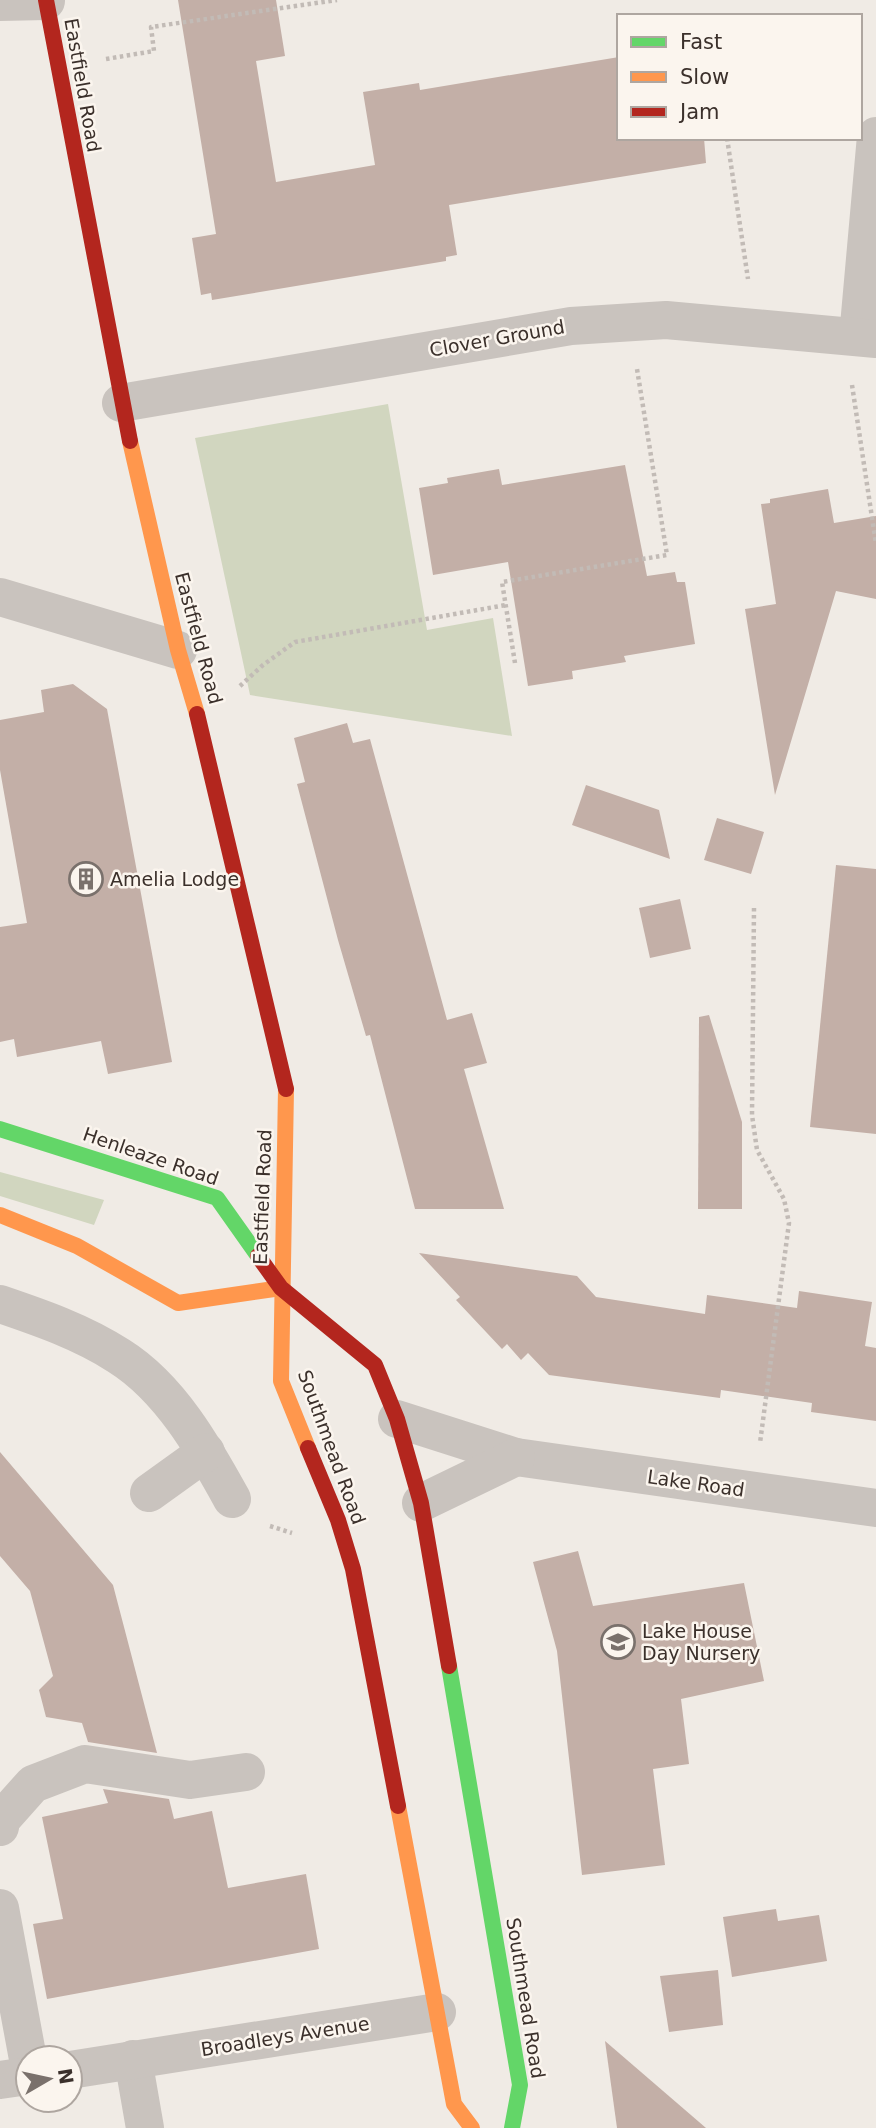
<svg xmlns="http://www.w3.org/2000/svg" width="876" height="2128" font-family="'DejaVu Sans',sans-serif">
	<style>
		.green { fill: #d1d6bf }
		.building { fill: #c3afa7 }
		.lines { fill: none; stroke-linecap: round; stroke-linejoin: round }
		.path { stroke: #c2bbb6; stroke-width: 4.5; stroke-dasharray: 3.5 3.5; stroke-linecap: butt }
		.street { stroke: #c9c3be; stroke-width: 38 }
		.fast { stroke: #63d668; stroke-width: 16 }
		.slow { stroke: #ff974d; stroke-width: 16 }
		.jam { stroke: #b3261e; stroke-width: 16 }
		.labels { text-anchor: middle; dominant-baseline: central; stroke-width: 5; stroke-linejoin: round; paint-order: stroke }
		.street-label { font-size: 19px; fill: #3b302b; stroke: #fbf5ee }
		.poi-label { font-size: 19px; fill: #3b302b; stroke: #fbf5ee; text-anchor: start }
	</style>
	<rect width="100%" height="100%" fill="#f0ebe5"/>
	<g class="green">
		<path d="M388,404L427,630L493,618L512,736L250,695L195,438Z"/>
		<path d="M0,1172L104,1200L94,1225L0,1196Z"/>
	</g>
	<g class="building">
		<path d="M178,0H276L285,56L256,61L276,182L375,165L363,92L419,83L420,90L619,57V138H704L706,163L449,205L457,255L446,257V261L212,300L211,293L201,295L192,238L216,234Z"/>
		<path d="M625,465L647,576L675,572L677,582H685L695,644L624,656L626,662L572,671L573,679L528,686L508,562L433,575L419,488L448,483L447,478L499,469L502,485Z"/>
		<path d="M828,489L834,523L876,516V599L836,591L775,795L745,609L776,604L761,504L770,503V499Z"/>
		<path d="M73,684L107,709L172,1062L108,1074L101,1041L17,1057L14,1039L0,1042V927L27,923L0,770V720L44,712L41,690Z"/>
		<path d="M347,723L353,743L370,739L447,1020L472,1013L487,1063L464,1069L504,1209H415L370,1035L366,1036L338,940L297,784L305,782L294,738Z"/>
		<path d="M586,785L659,810L670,859L572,825Z"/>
		<path d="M717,818L764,832L751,874L704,860Z"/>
		<path d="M836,865L876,869V1134L810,1127Z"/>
		<path d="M680,899L691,949L650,958L639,908Z"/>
		<path d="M709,1015L742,1122V1209H698L699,1017Z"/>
		<path d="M419,1253L577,1276L596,1297L705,1314L707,1295L797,1308L799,1291L872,1302L865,1346L876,1348V1421L811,1412L812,1403L721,1390L720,1398L549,1375L528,1353L521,1360L507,1344L502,1349L456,1300L460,1297Z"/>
		<path d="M0,1452L113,1585L157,1753L88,1742L82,1723L46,1717L39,1690L53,1676L30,1591L0,1556Z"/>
		<path d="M578,1551L593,1606L744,1583L764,1681L681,1699L689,1764L653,1769L665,1865L582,1875L557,1651L533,1562Z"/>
		<path d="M103,1789L169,1799L174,1819L212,1811L228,1888L306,1874L319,1949L47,1999L33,1924L63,1919L42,1817L108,1803Z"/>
		<path d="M776,1909L778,1921L819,1915L827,1961L732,1977L723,1917Z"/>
		<path d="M718,1970L723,2025L669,2032L660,1976Z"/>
		<path d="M605,2041L706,2128H617Z"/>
	</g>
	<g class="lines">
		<g class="path">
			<path d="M106,59L154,51L151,27L337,0"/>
			<path d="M727,138L748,279"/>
			<path d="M852,385L876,544"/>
			<path d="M515,663L502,582L667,555L637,369"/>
			<path d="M240,686L263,665L295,642L506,605"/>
			<path d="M754,908L752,1115L757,1150L784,1199L789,1223L760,1443"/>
			<path d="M270,1526L292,1533"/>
		</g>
		<g class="street">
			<path d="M0,2L46,1"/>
			<path d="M858,337L876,136"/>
			<path d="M121,403L571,326L666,320L876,339"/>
			<path d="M0,597L178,650"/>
			<path d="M0,1304C41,1318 82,1332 119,1356C170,1388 204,1448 232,1499"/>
			<path d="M397,1419L516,1457L876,1508"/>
			<path d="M149,1493L206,1452"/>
			<path d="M421,1503L516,1457"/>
			<path d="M0,1827L1,1820L33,1784L85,1764L190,1780L246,1772"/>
			<path d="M0,1908L28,2059"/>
			<path d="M133,2059L145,2128"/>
			<path d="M70,2070L437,2012"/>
			<path d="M0,2080L28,2076"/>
		</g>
		<g class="fast">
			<path d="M0,1129L217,1198L258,1256"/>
			<path d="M449,1666L520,2085L512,2128"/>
		</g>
		<g class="slow">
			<path d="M130,441L178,650L197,714"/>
			<path d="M286,1089L281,1381L308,1448"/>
			<path d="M0,1215L77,1246L178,1303L281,1288"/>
			<path d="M398,1806L454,2104L472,2128"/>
		</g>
		<g class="jam">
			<path d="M46,0L130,441"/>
			<path d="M197,714L286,1089"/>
			<path d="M258,1256L281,1288L375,1365L397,1419L421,1503L449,1666"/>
			<path d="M308,1448L338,1520L353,1569L398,1806"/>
		</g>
	</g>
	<defs>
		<g id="building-ring" transform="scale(1.75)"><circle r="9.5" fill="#fbf5ee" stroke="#7a716c" stroke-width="1.5"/><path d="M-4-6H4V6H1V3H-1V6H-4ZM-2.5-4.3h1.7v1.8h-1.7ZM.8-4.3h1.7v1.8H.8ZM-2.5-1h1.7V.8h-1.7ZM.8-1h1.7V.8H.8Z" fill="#7a716c"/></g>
		<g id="school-ring" transform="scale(1.75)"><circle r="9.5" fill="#fbf5ee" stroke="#7a716c" stroke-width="1.5"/><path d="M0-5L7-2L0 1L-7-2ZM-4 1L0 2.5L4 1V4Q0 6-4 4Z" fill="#7a716c"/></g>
	</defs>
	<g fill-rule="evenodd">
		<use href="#building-ring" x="86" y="879"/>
		<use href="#school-ring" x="618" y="1642"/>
	</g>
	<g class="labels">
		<g class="street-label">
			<text transform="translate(83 85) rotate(80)">Eastfield Road</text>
			<text transform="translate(497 338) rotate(-10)">Clover Ground</text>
			<text transform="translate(199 638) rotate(75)">Eastfield Road</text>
			<text transform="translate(151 1156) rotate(19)">Henleaze Road</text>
			<text transform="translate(262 1197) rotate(-88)">Eastfield Road</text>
			<text transform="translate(332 1447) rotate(70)">Southmead Road</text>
			<text transform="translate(696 1483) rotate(8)">Lake Road</text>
			<text transform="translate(526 1998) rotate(81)">Southmead Road</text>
			<text transform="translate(285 2036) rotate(-9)">Broadleys Avenue</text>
		</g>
		<g class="poi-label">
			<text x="110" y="879">Amelia Lodge</text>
			<text x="642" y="1631">Lake House<tspan x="642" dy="22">Day Nursery</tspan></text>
		</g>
	</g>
	<rect x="617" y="14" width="245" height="126" fill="#fbf5ee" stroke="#aea6a0" stroke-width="2"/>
	<rect x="631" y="37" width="35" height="10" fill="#63d668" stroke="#aea6a0" stroke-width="2"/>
	<text x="680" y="49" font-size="21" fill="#3b302b">Fast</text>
	<rect x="631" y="72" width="35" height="10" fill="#ff974d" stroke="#aea6a0" stroke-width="2"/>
	<text x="680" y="84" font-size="21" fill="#3b302b">Slow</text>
	<rect x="631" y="107" width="35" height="10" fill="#b3261e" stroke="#aea6a0" stroke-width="2"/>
	<text x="680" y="119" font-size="21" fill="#3b302b">Jam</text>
	<g transform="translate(49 2079) rotate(81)"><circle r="33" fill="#fbf5ee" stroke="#aea6a0" stroke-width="2"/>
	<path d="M0-5L12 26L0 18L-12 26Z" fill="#7a716c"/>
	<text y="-10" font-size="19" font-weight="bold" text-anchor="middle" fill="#3b302b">N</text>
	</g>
</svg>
